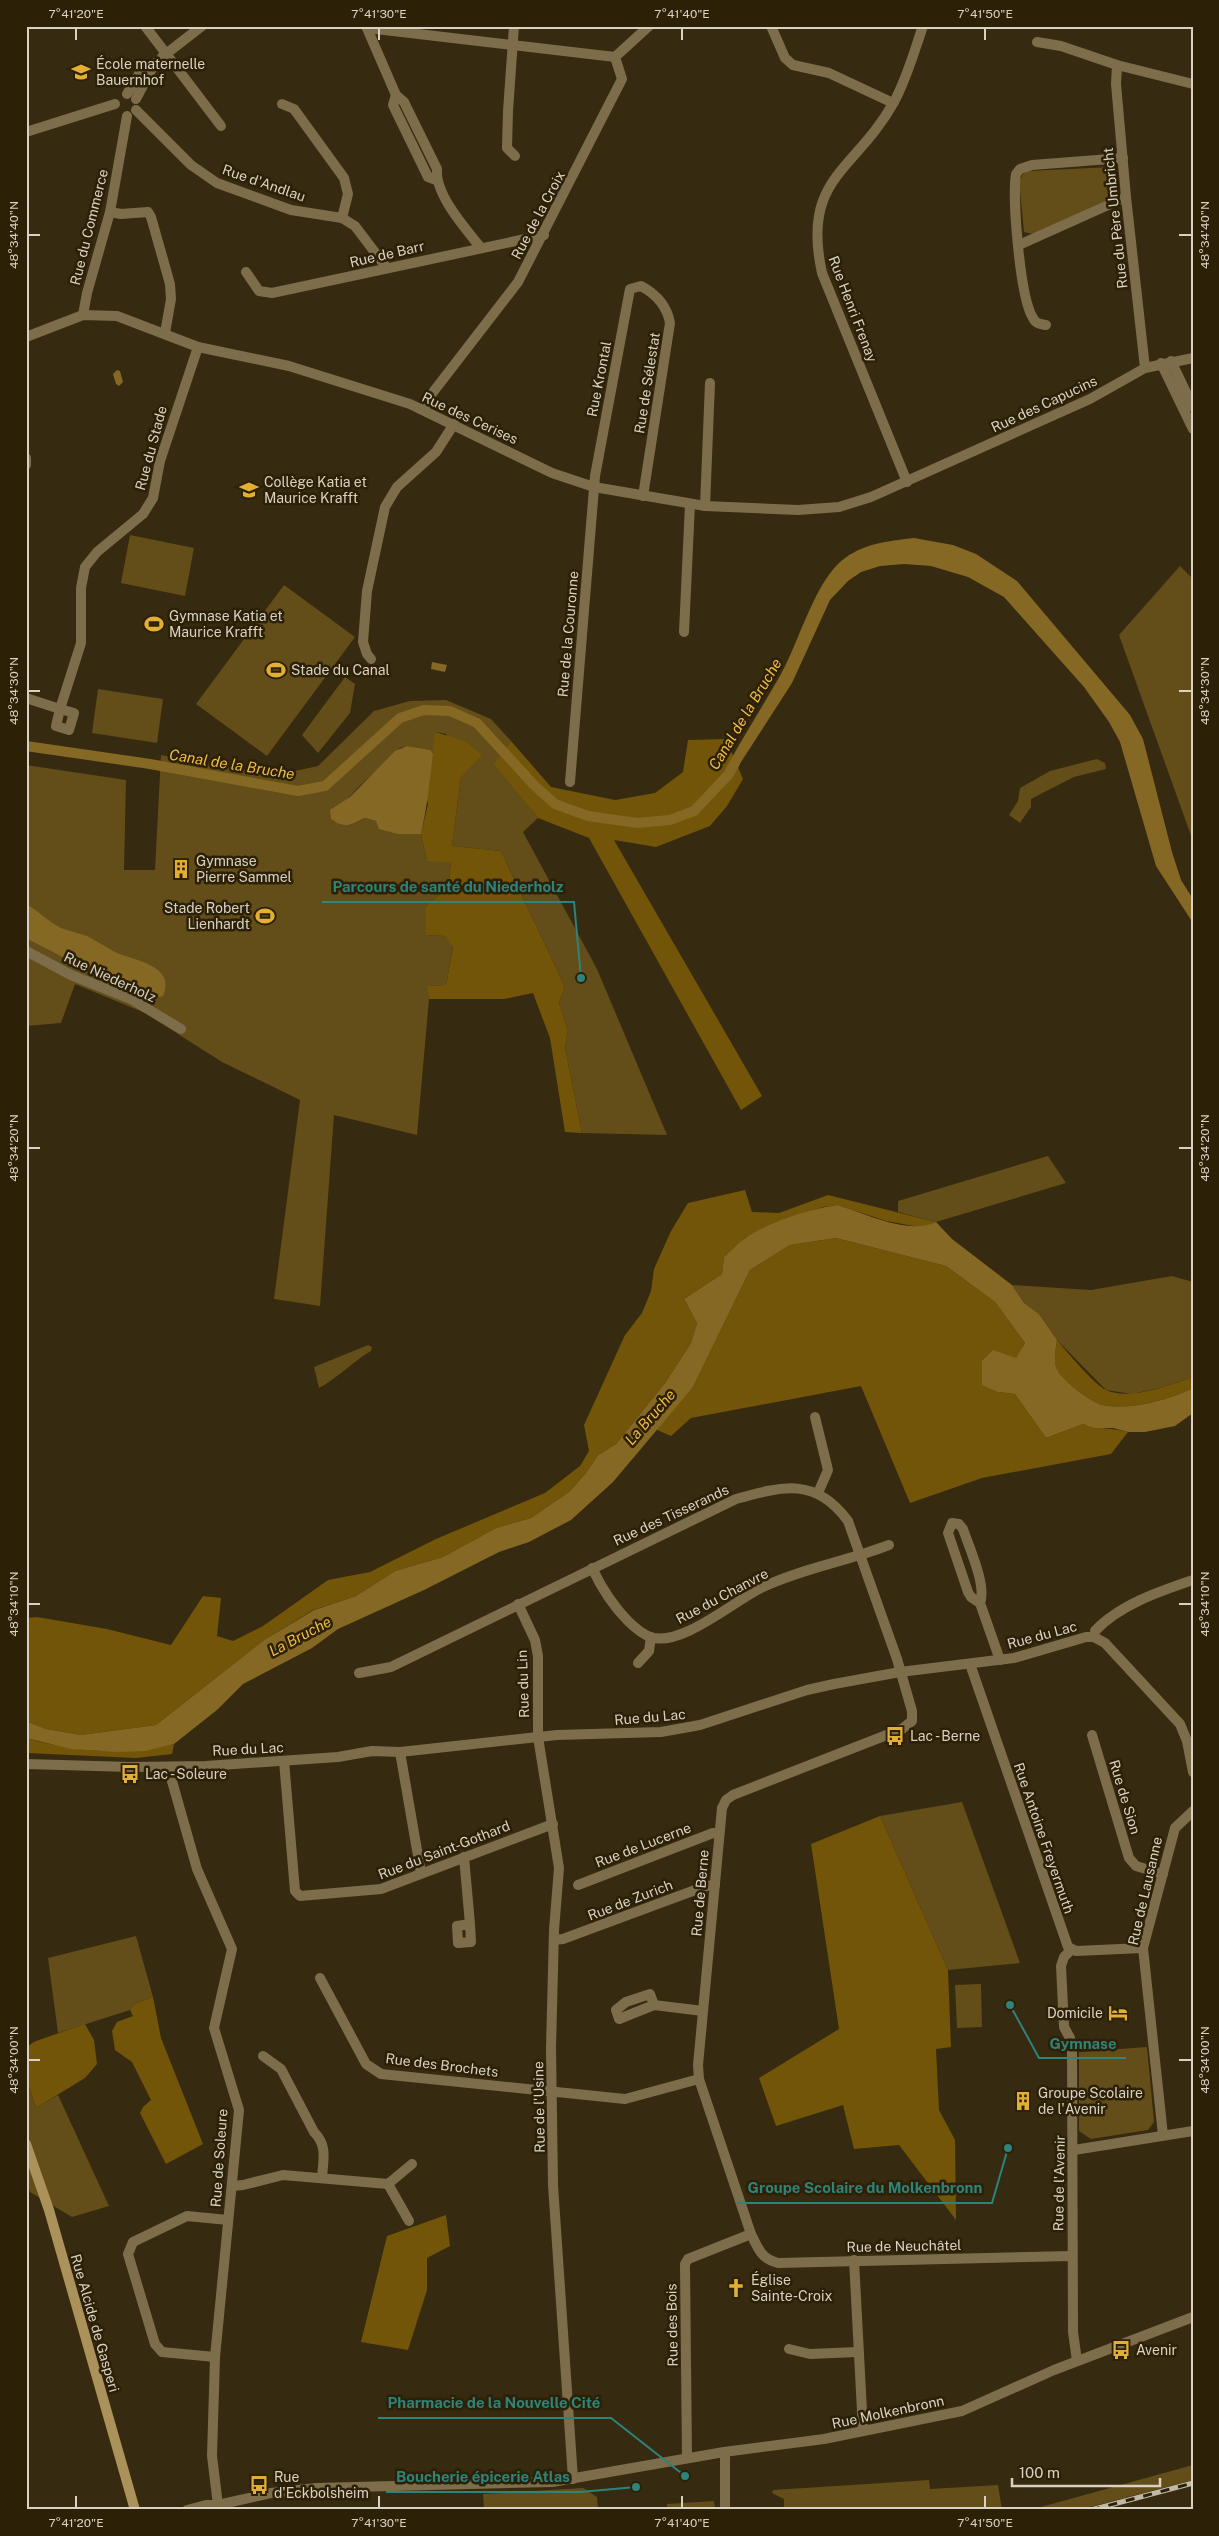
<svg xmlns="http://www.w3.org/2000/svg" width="1219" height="2536" font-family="'Public Sans',sans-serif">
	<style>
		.green { fill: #634d19 }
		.forest { fill: #725508 }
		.water { fill: #856823 }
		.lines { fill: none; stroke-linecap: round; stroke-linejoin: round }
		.canal { stroke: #856823; stroke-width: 10 }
		.minor { stroke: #7d6d4b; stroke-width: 10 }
		.secondary { stroke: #ab915a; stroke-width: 10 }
		.rail-casing { stroke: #c0b8a7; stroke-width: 5 }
		.rail { stroke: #2c2006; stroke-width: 3; stroke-dasharray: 9; stroke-linecap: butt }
		.ticks { fill: none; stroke: #d9d2c3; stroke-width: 2 }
		.labels { text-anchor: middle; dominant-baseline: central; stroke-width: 5; stroke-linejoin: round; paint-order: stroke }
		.poi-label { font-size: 14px; fill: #d9d2c3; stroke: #2c2006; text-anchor: start }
		.street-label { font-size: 14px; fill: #d9d2c3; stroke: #2c2006 }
		.water-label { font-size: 15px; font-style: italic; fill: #efbb41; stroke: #2c2006 }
		.leader { fill: none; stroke: #2d847b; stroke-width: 2 }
		.callout-dot { fill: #2d847b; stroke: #2c2006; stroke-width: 2 }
		.callout-label { font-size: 15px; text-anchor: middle; font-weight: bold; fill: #2d847b; stroke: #2c2006; stroke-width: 5; stroke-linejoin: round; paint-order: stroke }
		.neatline { fill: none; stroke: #d9d2c3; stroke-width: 2 }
		.ticks-label { font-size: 12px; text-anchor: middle; fill: #d9d2c3 }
	</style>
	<rect width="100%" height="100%" fill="#362a10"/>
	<g class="green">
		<path d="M1113,167L1116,196L1033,234L1024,232L1019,181L1023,174L1027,171Z"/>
		<path d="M130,535L194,548L185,596L121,583Z"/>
		<path d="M1180,566L1193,579V841L1119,635Z"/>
		<path d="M284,585L355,637L267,756L196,704Z"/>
		<path d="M345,677L355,684L350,713L318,753L302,735Z"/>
		<path d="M98,689L163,699L157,743L92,733Z"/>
		<path d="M446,700L491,719L511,741L495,764L538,818L523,832L597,969L667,1135L582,1133L565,1048L568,1030L559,1003L565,987L501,851L452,846L461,777L446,734L436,732L433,754L431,750L407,746L400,748C377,771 349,793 331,819C346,829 352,825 365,818L376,821L398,834H421L427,860L451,863L448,887L426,906V935L445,936L453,946L446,985L428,986L429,999L417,1135L334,1115L320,1306L274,1299L300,1100L222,1062L145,1013L75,984L61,1023L26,1026V765L126,780L124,870H155L161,755L277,775L318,766L374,711L410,701Z"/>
		<path d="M1097,759L1105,763L1106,769L1074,777L1031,799V807L1020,823L1009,815L1018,801L1020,788L1050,771Z"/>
		<path d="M1048,1156L1066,1183L936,1222L898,1212V1201Z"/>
		<path d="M1172,1276L1193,1282V1377L1160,1388L1132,1394L1106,1390L1057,1340L1039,1314L1024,1303L1012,1285L1091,1290Z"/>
		<path d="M368,1345L372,1347L371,1351C352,1362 338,1378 319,1388L314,1367Z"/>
		<path d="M962,1802L1020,1963L948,1970L880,1816Z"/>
		<path d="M136,1936L153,1997L134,2004L130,2010L58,2033L48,1958Z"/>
		<path d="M981,1984L982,2027L957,2028L955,1985Z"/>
		<path d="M1147,2047L1154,2122L1148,2130L1091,2139L1079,2131V2052Z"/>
		<path d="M26,2077L36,2108L58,2095L109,2206L72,2217L30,2192L26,2181Z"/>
		<path d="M1193,2465V2480L1079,2510H1030Z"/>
		<path d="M929,2480L930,2489L998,2485L1002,2510H784V2499L772,2493L773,2490Z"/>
		<path d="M583,2488L597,2497L598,2510H484L483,2494Z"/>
		<path d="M714,2501L715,2510H667V2504Z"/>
	</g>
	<g class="forest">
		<path d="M435,732L465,741L482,755L461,777L452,846L501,851L565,987L559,1003L568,1030L565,1048L582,1133L565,1132L550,1038L533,993L504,999H429L427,986L446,985L453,947L445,936L426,935V906L448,887L451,863L427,861L421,834L428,804L426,796L429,788Z"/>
		<path d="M726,739L743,779L727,806L710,826L656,847L614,840L762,1096L741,1110L589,838L538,818L494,764L511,741L551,787L615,800L655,793L683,772L688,740Z"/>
		<path d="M745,1190L752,1212L779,1213L828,1195L936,1222L924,1228L886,1221L838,1205L823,1207L783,1220L745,1238L724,1257L722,1274L684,1299L697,1323L691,1343L665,1383L616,1444L598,1455L586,1473L569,1492L531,1518L496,1528L443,1557L395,1571L356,1596L313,1610L264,1640L156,1725L81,1735L46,1729L26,1721V1618L37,1617L107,1629L171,1645L203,1596L221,1598L217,1636L233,1641L263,1626L328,1580L370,1572L436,1539L545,1493L580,1466L589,1451L584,1425L625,1335L642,1313L651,1291L654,1269L671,1231L688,1203Z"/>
		<path d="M836,1238L946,1266L995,1302L1025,1343L998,1392L1015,1394L1046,1438L1083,1424C1098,1429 1113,1428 1128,1432L1111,1454L982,1478L910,1503L861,1386L691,1418L671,1436L655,1429L693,1387L750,1270L790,1245Z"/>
		<path d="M1057,1340C1066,1351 1095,1385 1106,1390C1130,1401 1169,1385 1193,1377V1388C1169,1400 1125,1412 1099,1404C1090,1400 1081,1393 1073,1387C1053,1370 1053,1366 1057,1340Z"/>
		<path d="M26,1738C75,1752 124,1756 174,1744L172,1754L136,1758L26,1753Z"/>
		<path d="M880,1816L948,1970L951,2047L936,2049L939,2110L955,2140L956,2220L899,2145L854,2149L843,2105L776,2126L759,2078L839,2029L811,1844Z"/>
		<path d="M153,1997L161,2038L203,2144L166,2164L140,2113L143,2107L151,2100L132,2062L115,2050L112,2031L117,2022L133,2016L130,2010L134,2004Z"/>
		<path d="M85,2024L94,2040L97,2064L85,2078L36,2108L26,2077V2047L36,2041Z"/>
		<path d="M446,2215L450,2246L427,2258V2290L408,2350L361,2342L387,2236Z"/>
	</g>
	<g class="water">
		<path d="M117,370L120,371L123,382L119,386L116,384L113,374Z"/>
		<path d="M914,538L953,545L976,554L1017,581L1130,715L1143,739L1172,852L1181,880L1193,899V923L1156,866L1120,742L1109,722L1084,687L1004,597L968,577L931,566L904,564L880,566L861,572L848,581L830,600L792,683L732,776L725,770C743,737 763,706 781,674C799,642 816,578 845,558C866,543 889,541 914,538Z"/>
		<path d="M432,662L447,665L445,672L431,669Z"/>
		<path d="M407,746L431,750L433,754C430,782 427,807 421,834H398L379,829L376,821L365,818C352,824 346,830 331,819L330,810L350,797L395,751Z"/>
		<path d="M26,904C38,911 49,922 61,928C69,931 78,933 87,936C97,941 107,948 117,953C134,960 177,966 163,996L154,998L147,992L78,965L26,938Z"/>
		<path d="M838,1205C867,1214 907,1235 936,1222L952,1239L1012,1285L1024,1303L1039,1314L1057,1340C1053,1366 1053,1370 1073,1387C1081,1393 1090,1400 1099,1404C1125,1412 1169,1400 1193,1388V1413L1175,1426L1145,1432H1128L1113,1428H1094L1083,1424L1046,1438L1015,1394L998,1392L982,1385V1361L993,1350L1016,1358L1025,1343L995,1302L946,1266L836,1238L790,1245L750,1270L693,1387L613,1482L571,1520L529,1542L499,1552L424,1590L338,1629L312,1648L243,1684L217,1710L174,1744L145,1751L117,1752L71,1749L26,1738V1721L46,1729L81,1735L156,1725L264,1640L314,1610L356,1596L395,1571L443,1557L496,1528L531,1518L569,1492L586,1473L598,1455L616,1444L665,1383L691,1343L697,1323L684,1299L722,1274L724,1257C731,1251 737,1244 744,1239C766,1223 812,1208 838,1205Z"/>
	</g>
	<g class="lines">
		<path class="canal" d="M26,746L150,764L298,791L325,786L400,718L424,710L450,711L477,723L535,786L555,804L588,816L637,823L670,820L694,811L729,774L735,763"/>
		<g class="minor">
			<path d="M145,26L221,126"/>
			<path d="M366,26L396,95"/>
			<path d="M514,26L508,111L507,148L515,156"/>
			<path d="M771,26L785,58L793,65L829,73L893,103"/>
			<path d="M367,28L615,57"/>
			<path d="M1037,42L1061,46L1117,65L1193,84"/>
			<path d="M162,57L202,26"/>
			<path d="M1117,65L1116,84L1126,197L1145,368"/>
			<path d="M127,94L139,74L155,63L136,99"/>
			<path d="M282,104L294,109L344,178L348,194L342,218"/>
			<path d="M136,110L191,165L217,183L291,210L342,218L355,226L386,267"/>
			<path d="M26,132L115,104"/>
			<path d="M436,180L428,177L393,105L396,95L404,102L437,169C435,195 465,228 481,248"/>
			<path d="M110,212L121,214L148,212L151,217L170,284L171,299L165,333"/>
			<path d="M1019,245L1126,197"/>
			<path d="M246,272L259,291L272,293L544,235"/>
			<path d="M83,315L87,293L110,212L127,116"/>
			<path d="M1046,325C1040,324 1036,324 1033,318C1020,298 1012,198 1016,174L1020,169L1032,165L1123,158"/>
			<path d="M26,337L83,315L117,316L198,347L289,366L410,404L552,473L594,487L705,506L798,510L839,507L871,497L1090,399L1145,368L1193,358"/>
			<path d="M1171,361L1193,407"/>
			<path d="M1161,363L1193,429"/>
			<path d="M424,410L427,400L518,282L622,79L615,57L649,26"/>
			<path d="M26,458V465"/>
			<path d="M907,482L822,273C801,177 855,172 894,102C907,78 914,52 923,26"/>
			<path d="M705,506L710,383"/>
			<path d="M684,632L690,504"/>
			<path d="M371,659L367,654L363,642L367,591L385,507L397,487L436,452L454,424"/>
			<path d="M26,698L60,709L56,726L69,730L74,713L60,709L81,643V588L85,567L97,552L143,514L153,498L160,461L198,347"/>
			<path d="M570,782L595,476L630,289L641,286C656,294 667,306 670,323L643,496"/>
			<path d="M26,951L71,975L131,999L181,1029"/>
			<path d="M815,1417L828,1470L818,1493"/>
			<path d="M592,1568C602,1589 612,1605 628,1621C635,1628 641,1633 650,1637C681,1648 735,1600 763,1587C803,1568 848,1561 889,1545"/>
			<path d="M980,1603C987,1586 969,1547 963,1529L959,1524L952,1523L948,1533L968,1592L971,1597L980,1603L1000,1660"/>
			<path d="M518,1604L535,1640L538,1656V1737L559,1868L554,1930L551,2048L553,2185L573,2479"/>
			<path d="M1094,1637L1095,1631C1119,1605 1160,1591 1193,1580"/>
			<path d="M638,1663L649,1651L651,1637"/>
			<path d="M970,1664L1068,1947L1076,1951L1143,1948"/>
			<path d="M359,1673L391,1667L736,1499C783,1486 816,1477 848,1521L897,1659L912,1711V1721L902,1729L733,1795L726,1800L722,1808L698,2065L699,2079L751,2234C758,2248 761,2259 778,2263L1072,2256"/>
			<path d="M1092,1735L1129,1858L1136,1866L1163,1874"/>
			<path d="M400,1752L421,1873"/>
			<path d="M284,1761L295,1891L300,1896L381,1889L553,1824"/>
			<path d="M26,1764L130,1767L206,1766L338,1757L372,1751L400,1752L557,1735L661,1732L700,1725L807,1690L834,1684L900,1672L1014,1658L1086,1637H1094L1105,1643L1180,1724L1187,1741L1193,1772"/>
			<path d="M168,1767L197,1869L232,1949L214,2028L239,2110L215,2357L212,2456L218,2505"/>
			<path d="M464,1857L470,1924L457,1926L458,1943L471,1942L470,1924"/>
			<path d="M578,1885L713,1833L719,1834"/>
			<path d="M554,1940L563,1939L706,1886L715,1885"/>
			<path d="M1071,1950L1064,1957L1061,1966L1064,2027L1070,2038L1072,2050L1073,2332L1077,2361"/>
			<path d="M320,1978L366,2064L381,2074L625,2099L699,2079"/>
			<path d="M654,2005L619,2019L616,2010L626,2002L650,1994L654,2005L703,2011"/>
			<path d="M263,2056L281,2069L314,2132C328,2146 323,2160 322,2178"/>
			<path d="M1163,2135L1143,1948L1175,1828L1193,1811"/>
			<path d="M1074,2150L1193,2131"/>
			<path d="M388,2184L409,2221"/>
			<path d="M233,2186L243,2185L283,2175L388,2184L412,2164"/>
			<path d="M854,2260L863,2430"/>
			<path d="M789,2349L810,2354L857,2352"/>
			<path d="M215,2357L162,2352L155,2344L128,2254L133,2242L187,2216L228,2220"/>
			<path d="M687,2458L685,2264L688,2259L751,2234"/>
			<path d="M187,2510L206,2505H218L271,2493L316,2488L552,2482L724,2452L824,2439L962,2411L1054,2370L1193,2317"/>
			<path d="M725,2510V2452"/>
		</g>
		<path class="secondary" d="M26,2144L49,2210L135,2510"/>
		<g class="rail-casing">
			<path id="rail" d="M1091,2510L1193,2483"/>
		</g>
		<use href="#rail" class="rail"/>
	</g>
	<path class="ticks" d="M76,28V40M379,28V40M682,28V40M985,28V40M28,235H40M1179,235H1192M28,691H40M1179,691H1192M28,1148H40M1179,1148H1192M28,1604H40M1179,1604H1192M28,2060H40M1179,2060H1192M76,2496V2508M379,2496V2508M682,2496V2508M985,2496V2508"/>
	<defs>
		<g id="school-bare" transform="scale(1.5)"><path d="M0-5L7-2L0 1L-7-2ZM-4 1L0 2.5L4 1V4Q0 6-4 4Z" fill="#e2af34" stroke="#2c2006" stroke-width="2.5" paint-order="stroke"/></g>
		<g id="stadium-bare" transform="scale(1.5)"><path d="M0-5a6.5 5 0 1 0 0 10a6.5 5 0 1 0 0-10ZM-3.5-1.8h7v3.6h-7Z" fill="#e2af34" stroke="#2c2006" stroke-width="2.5" paint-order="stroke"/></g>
		<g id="building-bare" transform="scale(1.5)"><path d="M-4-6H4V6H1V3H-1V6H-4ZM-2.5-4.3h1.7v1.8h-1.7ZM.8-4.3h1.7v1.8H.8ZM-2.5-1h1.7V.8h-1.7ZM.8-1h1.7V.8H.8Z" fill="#e2af34" stroke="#2c2006" stroke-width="2.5" paint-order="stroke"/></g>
		<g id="bus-bare" transform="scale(1.5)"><path d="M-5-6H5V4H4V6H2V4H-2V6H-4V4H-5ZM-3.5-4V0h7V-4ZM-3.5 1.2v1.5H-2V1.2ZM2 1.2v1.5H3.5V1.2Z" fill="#e2af34" stroke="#2c2006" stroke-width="2.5" paint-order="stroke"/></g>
		<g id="hotel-bare" transform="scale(1.5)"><path d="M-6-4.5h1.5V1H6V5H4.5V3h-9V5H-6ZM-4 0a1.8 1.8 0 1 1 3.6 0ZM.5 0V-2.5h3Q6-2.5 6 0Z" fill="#e2af34" stroke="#2c2006" stroke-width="2.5" paint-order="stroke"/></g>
		<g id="church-bare" transform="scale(1.5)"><path d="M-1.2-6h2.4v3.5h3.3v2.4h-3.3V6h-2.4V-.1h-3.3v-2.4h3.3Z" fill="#e2af34" stroke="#2c2006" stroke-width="2.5" paint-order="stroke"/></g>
	</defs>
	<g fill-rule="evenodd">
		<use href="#school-bare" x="81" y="72"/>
		<use href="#school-bare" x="249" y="490"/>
		<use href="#stadium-bare" x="154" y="624"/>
		<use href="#stadium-bare" x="276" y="670"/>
		<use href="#building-bare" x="181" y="869"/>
		<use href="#stadium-bare" x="265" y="916"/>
		<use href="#bus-bare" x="895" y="1736"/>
		<use href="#bus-bare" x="130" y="1774"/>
		<use href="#hotel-bare" x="1118" y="2013"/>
		<use href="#building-bare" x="1023" y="2101"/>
		<use href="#church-bare" x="736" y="2288"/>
		<use href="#bus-bare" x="1121" y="2350"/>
		<use href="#bus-bare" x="259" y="2485"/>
	</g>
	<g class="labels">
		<g class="poi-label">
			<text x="96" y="64">École maternelle<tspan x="96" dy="16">Bauernhof</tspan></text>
			<text x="264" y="482">Collège Katia et<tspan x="264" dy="16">Maurice Krafft</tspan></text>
			<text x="169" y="616">Gymnase Katia et<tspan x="169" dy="16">Maurice Krafft</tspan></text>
			<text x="291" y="670">Stade du Canal</text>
			<text x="196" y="861">Gymnase<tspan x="196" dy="16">Pierre Sammel</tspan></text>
			<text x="250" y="908" text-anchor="end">Stade Robert<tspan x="250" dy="16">Lienhardt</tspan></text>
			<text x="910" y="1736">Lac - Berne</text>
			<text x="145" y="1774">Lac - Soleure</text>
			<text x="1103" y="2013" text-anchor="end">Domicile</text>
			<text x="1038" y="2093">Groupe Scolaire<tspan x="1038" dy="16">de l'Avenir</tspan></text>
			<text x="751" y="2280">Église<tspan x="751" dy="16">Sainte-Croix</tspan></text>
			<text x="1136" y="2350">Avenir</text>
			<text x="274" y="2477">Rue<tspan x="274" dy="16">d'Eckbolsheim</tspan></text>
		</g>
		<g class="street-label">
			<text transform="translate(264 183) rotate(19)">Rue d'Andlau</text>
			<text transform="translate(538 215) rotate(-62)">Rue de la Croix</text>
			<text transform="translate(1115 218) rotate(-96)">Rue du Père Umbricht</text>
			<text transform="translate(89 227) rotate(-76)">Rue du Commerce</text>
			<text transform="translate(387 254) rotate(-13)">Rue de Barr</text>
			<text transform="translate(853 309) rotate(69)">Rue Henri Frenay</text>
			<text transform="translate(599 379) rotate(-79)">Rue Krontal</text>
			<text transform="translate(647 383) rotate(-81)">Rue de Sélestat</text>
			<text transform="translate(1044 404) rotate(-25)">Rue des Capucins</text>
			<text transform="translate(470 418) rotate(25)">Rue des Cerises</text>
			<text transform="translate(151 448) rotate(-75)">Rue du Stade</text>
			<text transform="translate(568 634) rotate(-85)">Rue de la Couronne</text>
			<text transform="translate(110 977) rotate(25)">Rue Niederholz</text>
			<text transform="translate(671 1515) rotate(-25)">Rue des Tisserands</text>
			<text transform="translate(722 1596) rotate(-28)">Rue du Chanvre</text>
			<text transform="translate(1042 1635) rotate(-15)">Rue du Lac</text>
			<text transform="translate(523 1684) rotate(-92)">Rue du Lin</text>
			<text transform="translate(650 1717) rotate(-5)">Rue du Lac</text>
			<text transform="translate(248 1749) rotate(-3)">Rue du Lac</text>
			<text transform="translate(1125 1797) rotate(73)">Rue de Sion</text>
			<text transform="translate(1044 1838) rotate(71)">Rue Antoine Freyermuth</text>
			<text transform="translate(643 1845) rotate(-21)">Rue de Lucerne</text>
			<text transform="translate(444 1850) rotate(-21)">Rue du Saint-Gothard</text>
			<text transform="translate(1145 1891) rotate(-77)">Rue de Lausanne</text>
			<text transform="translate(700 1893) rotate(-85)">Rue de Berne</text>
			<text transform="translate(630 1900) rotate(-21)">Rue de Zurich</text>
			<text transform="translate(442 2065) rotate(7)">Rue des Brochets</text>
			<text transform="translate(539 2107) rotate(-91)">Rue de l'Usine</text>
			<text transform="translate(219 2158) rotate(-86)">Rue de Soleure</text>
			<text transform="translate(1059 2183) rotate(-89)">Rue de l'Avenir</text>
			<text transform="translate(904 2246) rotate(-1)">Rue de Neuchâtel</text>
			<text transform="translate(95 2323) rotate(74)">Rue Alcide de Gasperi</text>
			<text transform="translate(672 2325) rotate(-91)">Rue des Bois</text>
			<text transform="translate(888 2412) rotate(-12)">Rue Molkenbronn</text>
		</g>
		<g class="water-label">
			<text transform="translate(745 714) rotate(-59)">Canal de la Bruche</text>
			<text transform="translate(232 764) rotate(9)">Canal de la Bruche</text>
			<text transform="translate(650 1417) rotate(-49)">La Bruche</text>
			<text transform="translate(300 1636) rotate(-28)">La Bruche</text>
		</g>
	</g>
	<path class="leader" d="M581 978L574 902H322M1010 2005L1039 2058H1126M1008 2148L992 2203H737M685 2476L611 2418H378M636 2487L580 2492H386"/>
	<g class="callout-dot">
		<circle cx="581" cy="978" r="5"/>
		<circle cx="1010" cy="2005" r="5"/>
		<circle cx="1008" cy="2148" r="5"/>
		<circle cx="685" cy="2476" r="5"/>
		<circle cx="636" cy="2487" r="5"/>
	</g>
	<g class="callout-label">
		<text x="448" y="892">Parcours de santé du Niederholz</text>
		<text x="1083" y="2049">Gymnase</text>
		<text x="865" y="2193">Groupe Scolaire du Molkenbronn</text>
		<text x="494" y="2408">Pharmacie de la Nouvelle Cité</text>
		<text x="483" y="2482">Boucherie épicerie Atlas</text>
	</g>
	<rect width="1219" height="2536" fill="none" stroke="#2c2006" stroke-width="55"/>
	<path d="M1012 2478v8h148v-8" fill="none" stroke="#d9d2c3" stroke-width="2.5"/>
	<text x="1019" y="2478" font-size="15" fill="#d9d2c3" stroke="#2c2006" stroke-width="4" paint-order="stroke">100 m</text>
	<rect x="28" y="28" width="1164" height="2480" class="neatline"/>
	<g class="ticks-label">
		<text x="76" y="18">7°41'20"E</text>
		<text x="379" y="18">7°41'30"E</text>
		<text x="682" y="18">7°41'40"E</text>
		<text x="985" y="18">7°41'50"E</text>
		<text transform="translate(14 235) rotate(-90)" y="4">48°34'40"N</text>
		<text transform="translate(1205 235) rotate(-90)" y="4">48°34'40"N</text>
		<text transform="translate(14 691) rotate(-90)" y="4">48°34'30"N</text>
		<text transform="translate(1205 691) rotate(-90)" y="4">48°34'30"N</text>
		<text transform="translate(14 1148) rotate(-90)" y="4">48°34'20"N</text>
		<text transform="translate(1205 1148) rotate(-90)" y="4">48°34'20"N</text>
		<text transform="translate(14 1604) rotate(-90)" y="4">48°34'10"N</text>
		<text transform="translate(1205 1604) rotate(-90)" y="4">48°34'10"N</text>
		<text transform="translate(14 2060) rotate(-90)" y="4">48°34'00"N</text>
		<text transform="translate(1205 2060) rotate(-90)" y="4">48°34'00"N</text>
		<text x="76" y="2527">7°41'20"E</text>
		<text x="379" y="2527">7°41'30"E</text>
		<text x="682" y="2527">7°41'40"E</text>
		<text x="985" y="2527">7°41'50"E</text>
	</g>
</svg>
